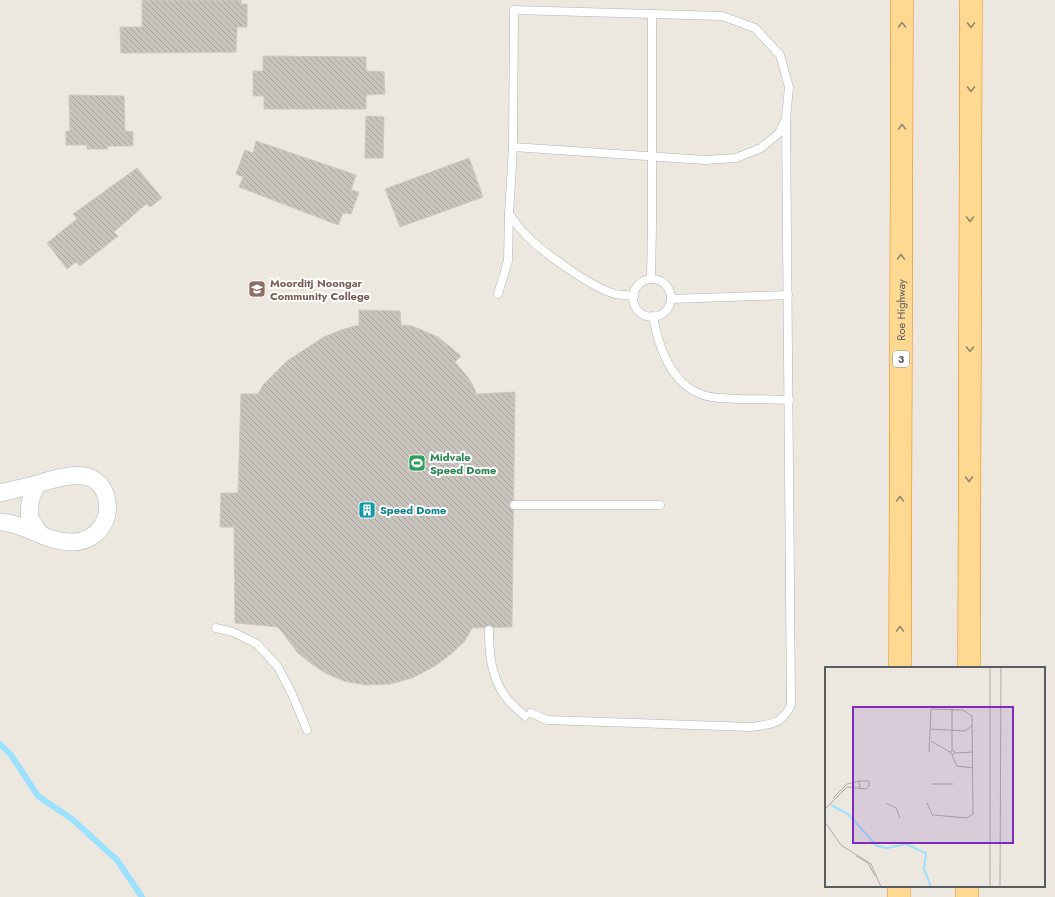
<svg xmlns="http://www.w3.org/2000/svg" width="1055" height="897" font-family="Jost,sans-serif">
	<style>
		.lines { fill: none; stroke-linecap: round; stroke-linejoin: round }
		.stream { stroke: #9ce1ff; stroke-width: 6 }
		.building { fill: url(#building-back-hatch); stroke: #d0c8bd }
		.service-casing { stroke: #b0b4b8; stroke-width: 9 }
		.minor-casing { stroke: #b0b4b8; stroke-width: 18 }
		.trunk-casing { stroke: #eb8300; stroke-width: 23 }
		.service { stroke: #fff; stroke-width: 8 }
		.minor { stroke: #fff; stroke-width: 17 }
		.trunk { stroke: #ffd992; stroke-width: 22 }
		.oneway { stroke: #928872 }
		.labels { text-anchor: middle; dominant-baseline: central; stroke-width: 4; stroke-linejoin: round; paint-order: stroke }
		.shield { fill: #fff; stroke: #8a8e90; stroke-width: 1 }
		.shield-label { font-size: 10px; font-weight: bold; fill: #585d61 }
		.education-label { font-size: 11px; font-weight: bold; fill: #785e54; stroke: #fff; text-anchor: start }
		.street-label { font-size: 11px; fill: #585d61; stroke: #fff }
		.leisure-label { font-size: 11px; font-weight: bold; fill: #27864d; stroke: #fff; text-anchor: start }
		.culture-label { font-size: 11px; font-weight: bold; fill: #0d838f; stroke: #fff; text-anchor: start }
		.inset-river { fill: none; stroke: #9ce1ff; stroke-width: 2 }
		.inset-road { fill: none; stroke: #adaca9; stroke-width: 1 }
		.view { fill: #7b2cbf; fill-opacity: 0.15; stroke: #7b2cbf; stroke-width: 2 }
		.inset-edge { fill: none; stroke: #585d61; stroke-width: 2 }
	</style>
	<defs>
		<pattern id="building-back-hatch" width="6" height="6" patternUnits="userSpaceOnUse"><rect width="6" height="6" fill="#c9c4be"/><path d="M-1 5l2 2M0 0l6 6M5-1l2 2" fill="none" stroke="#a6a29e"/></pattern>
	</defs>
	<rect width="100%" height="100%" fill="#ece7df"/>
	<g class="lines">
		<path class="stream" d="M0,744L11,755L38,796L72,819L117,860L142,897"/>
	</g>
	<g class="building">
		<path d="M142,0H241V4H247V27H237L236,52L121,53L120,27H142Z"/>
		<path d="M263,56L366,57V71L384,72L385,94L366,95V109H264V96H253V71H263Z"/>
		<path d="M69,95L124,96L125,131L133,132V146H107L108,149H87V145H66V131H70Z"/>
		<path d="M366,116L384,117L383,158H365Z"/>
		<path d="M256,141L356,175L351,190L359,192L351,214L343,213L338,225L239,187L243,177L236,174L245,150L253,153Z"/>
		<path d="M469,158L483,197L400,227L385,189Z"/>
		<path d="M137,168L162,198L150,207L146,204L114,232L118,236L80,266L76,262L67,269L47,243L77,219L73,214Z"/>
		<path d="M359,310L400,311L401,325L412,326L438,337L461,356L455,362L470,380L477,394L515,392L512,627L472,628L465,641L451,654L435,666L412,678L390,684L366,685L344,681L327,674L313,665L298,653L278,627L235,623L234,527H220L221,493H238L241,394H258L263,385L287,361L324,337L341,330L359,325Z"/>
	</g>
	<g class="lines">
		<g class="service-casing">
			<g id="service">
				<path d="M513,147L705,160L736,158L761,148L779,133L785,121"/>
				<path d="M509,214C514,220 518,227 524,233C539,250 594,289 615,294C621,295 628,295 634,296"/>
				<path d="M651,279L652,225V14"/>
				<circle cx="652" cy="298" r="19"/>
				<path d="M498,294L508,261L509,214L513,147L514,10L722,16L755,28L780,55L789,87L786,118L791,705C781,725 771,724 751,727L547,720L531,713"/>
				<path d="M671,299L788,295"/>
				<path d="M653,316C658,346 671,384 703,395C714,399 728,398 740,399C756,399 772,399 789,400"/>
				<path d="M514,505H660"/>
				<path d="M216,628L233,632L257,644L278,667L292,694L307,730"/>
				<path d="M489,630C489,654 491,676 505,696C510,703 518,710 525,716"/>
			</g>
		</g>
		<g class="minor-casing">
			<g id="minor">
				<path d="M0,493L38,484"/>
				<path d="M0,522C26,523 46,543 73,542C99,541 114,517 105,493C102,486 98,481 91,478C77,472 52,479 38,484C31,493 28,508 30,518C32,524 38,530 41,535"/>
			</g>
		</g>
		<g class="trunk-casing">
			<g id="trunk">
				<path id="s1" d="M900,668L902,0"/>
				<path d="M969,668L971,0"/>
				<path d="M899,897V886"/>
				<path d="M967,897V886"/>
			</g>
		</g>
		<use href="#service" class="service"/>
		<use href="#minor" class="minor"/>
		<use href="#trunk" class="trunk"/>
	</g>
	<defs><path id="oneway-chevron" d="M-2-3.5L2.5 0L-2 3.5" fill="none" stroke-width="1.6" stroke-linecap="round" stroke-linejoin="round"/></defs>
	<g class="oneway">
		<use href="#oneway-chevron" transform="translate(902 25) rotate(-90)"/>
		<use href="#oneway-chevron" transform="translate(971 25) rotate(90)"/>
		<use href="#oneway-chevron" transform="translate(971 89) rotate(90)"/>
		<use href="#oneway-chevron" transform="translate(902 127) rotate(-90)"/>
		<use href="#oneway-chevron" transform="translate(970 219) rotate(90)"/>
		<use href="#oneway-chevron" transform="translate(901 257) rotate(-90)"/>
		<use href="#oneway-chevron" transform="translate(970 349) rotate(90)"/>
		<use href="#oneway-chevron" transform="translate(969 479) rotate(90)"/>
		<use href="#oneway-chevron" transform="translate(900 499) rotate(-90)"/>
		<use href="#oneway-chevron" transform="translate(900 629) rotate(-90)"/>
	</g>
	<defs>
		<g id="school-square" transform="scale(0.9)"><rect x="-9" y="-9" width="18" height="18" rx="4" fill="#8d6e63" stroke="#fff"/><path d="M0-5L7-2L0 1L-7-2ZM-4 1L0 2.5L4 1V4Q0 6-4 4Z" fill="#fff"/></g>
		<g id="stadium-square" transform="scale(0.9)"><rect x="-9" y="-9" width="18" height="18" rx="4" fill="#2e9e5b" stroke="#fff"/><path d="M0-5a6.5 5 0 1 0 0 10a6.5 5 0 1 0 0-10ZM-3.5-1.8h7v3.6h-7Z" fill="#fff"/></g>
		<g id="building-square" transform="scale(0.9)"><rect x="-9" y="-9" width="18" height="18" rx="4" fill="#0f9aa8" stroke="#fff"/><path d="M-4-6H4V6H1V3H-1V6H-4ZM-2.5-4.3h1.7v1.8h-1.7ZM.8-4.3h1.7v1.8H.8ZM-2.5-1h1.7V.8h-1.7ZM.8-1h1.7V.8H.8Z" fill="#fff"/></g>
	</defs>
	<g fill-rule="evenodd">
		<use href="#school-square" x="257" y="289"/>
		<use href="#stadium-square" x="417" y="463"/>
		<use href="#building-square" x="367" y="510"/>
	</g>
	<g class="labels">
		<rect class="shield" x="893" y="351" width="16" height="16" rx="3"/>
		<g class="shield-label">
			<text x="901" y="359">3</text>
		</g>
		<g class="education-label">
			<text x="270" y="283">Moorditj Noongar<tspan x="270" dy="13">Community College</tspan></text>
		</g>
		<g class="street-label">
			<text stroke="none"><textPath href="#s1" startOffset="358">Roe Highway</textPath></text>
		</g>
		<g class="leisure-label">
			<text x="430" y="457">Midvale<tspan x="430" dy="13">Speed Dome</tspan></text>
		</g>
		<g class="culture-label">
			<text x="380" y="510">Speed Dome</text>
		</g>
	</g>
	<g transform="translate(825 667)">
		<rect width="220" height="220" fill="#ece7df"/>
		<path class="inset-river" d="M6,138L23,147L52,179L63,181L81,177L101,186L99,202L106,220"/>
		<path class="inset-road" d="M106,62L140,64L148,58M106,74L125,85M127,83L130,85L128,88L125,86L127,83V42M104,85L106,42L138,43L147,49L148,147L142,151L109,148M130,86L148,85M127,88L132,99L148,101M106,117H128M8,131L22,117L34,114M61,136L71,141L75,151M102,136L108,149M0,142L22,120L41,122L44,119V114H34L35,121M0,155L16,178L46,197L56,220M31,189L43,196L50,209M165,220V0M175,220L176,0"/>
		<path class="view" d="M28,40H188V176H28Z"/>
		<rect width="220" height="220" class="inset-edge"/>
	</g>
</svg>
